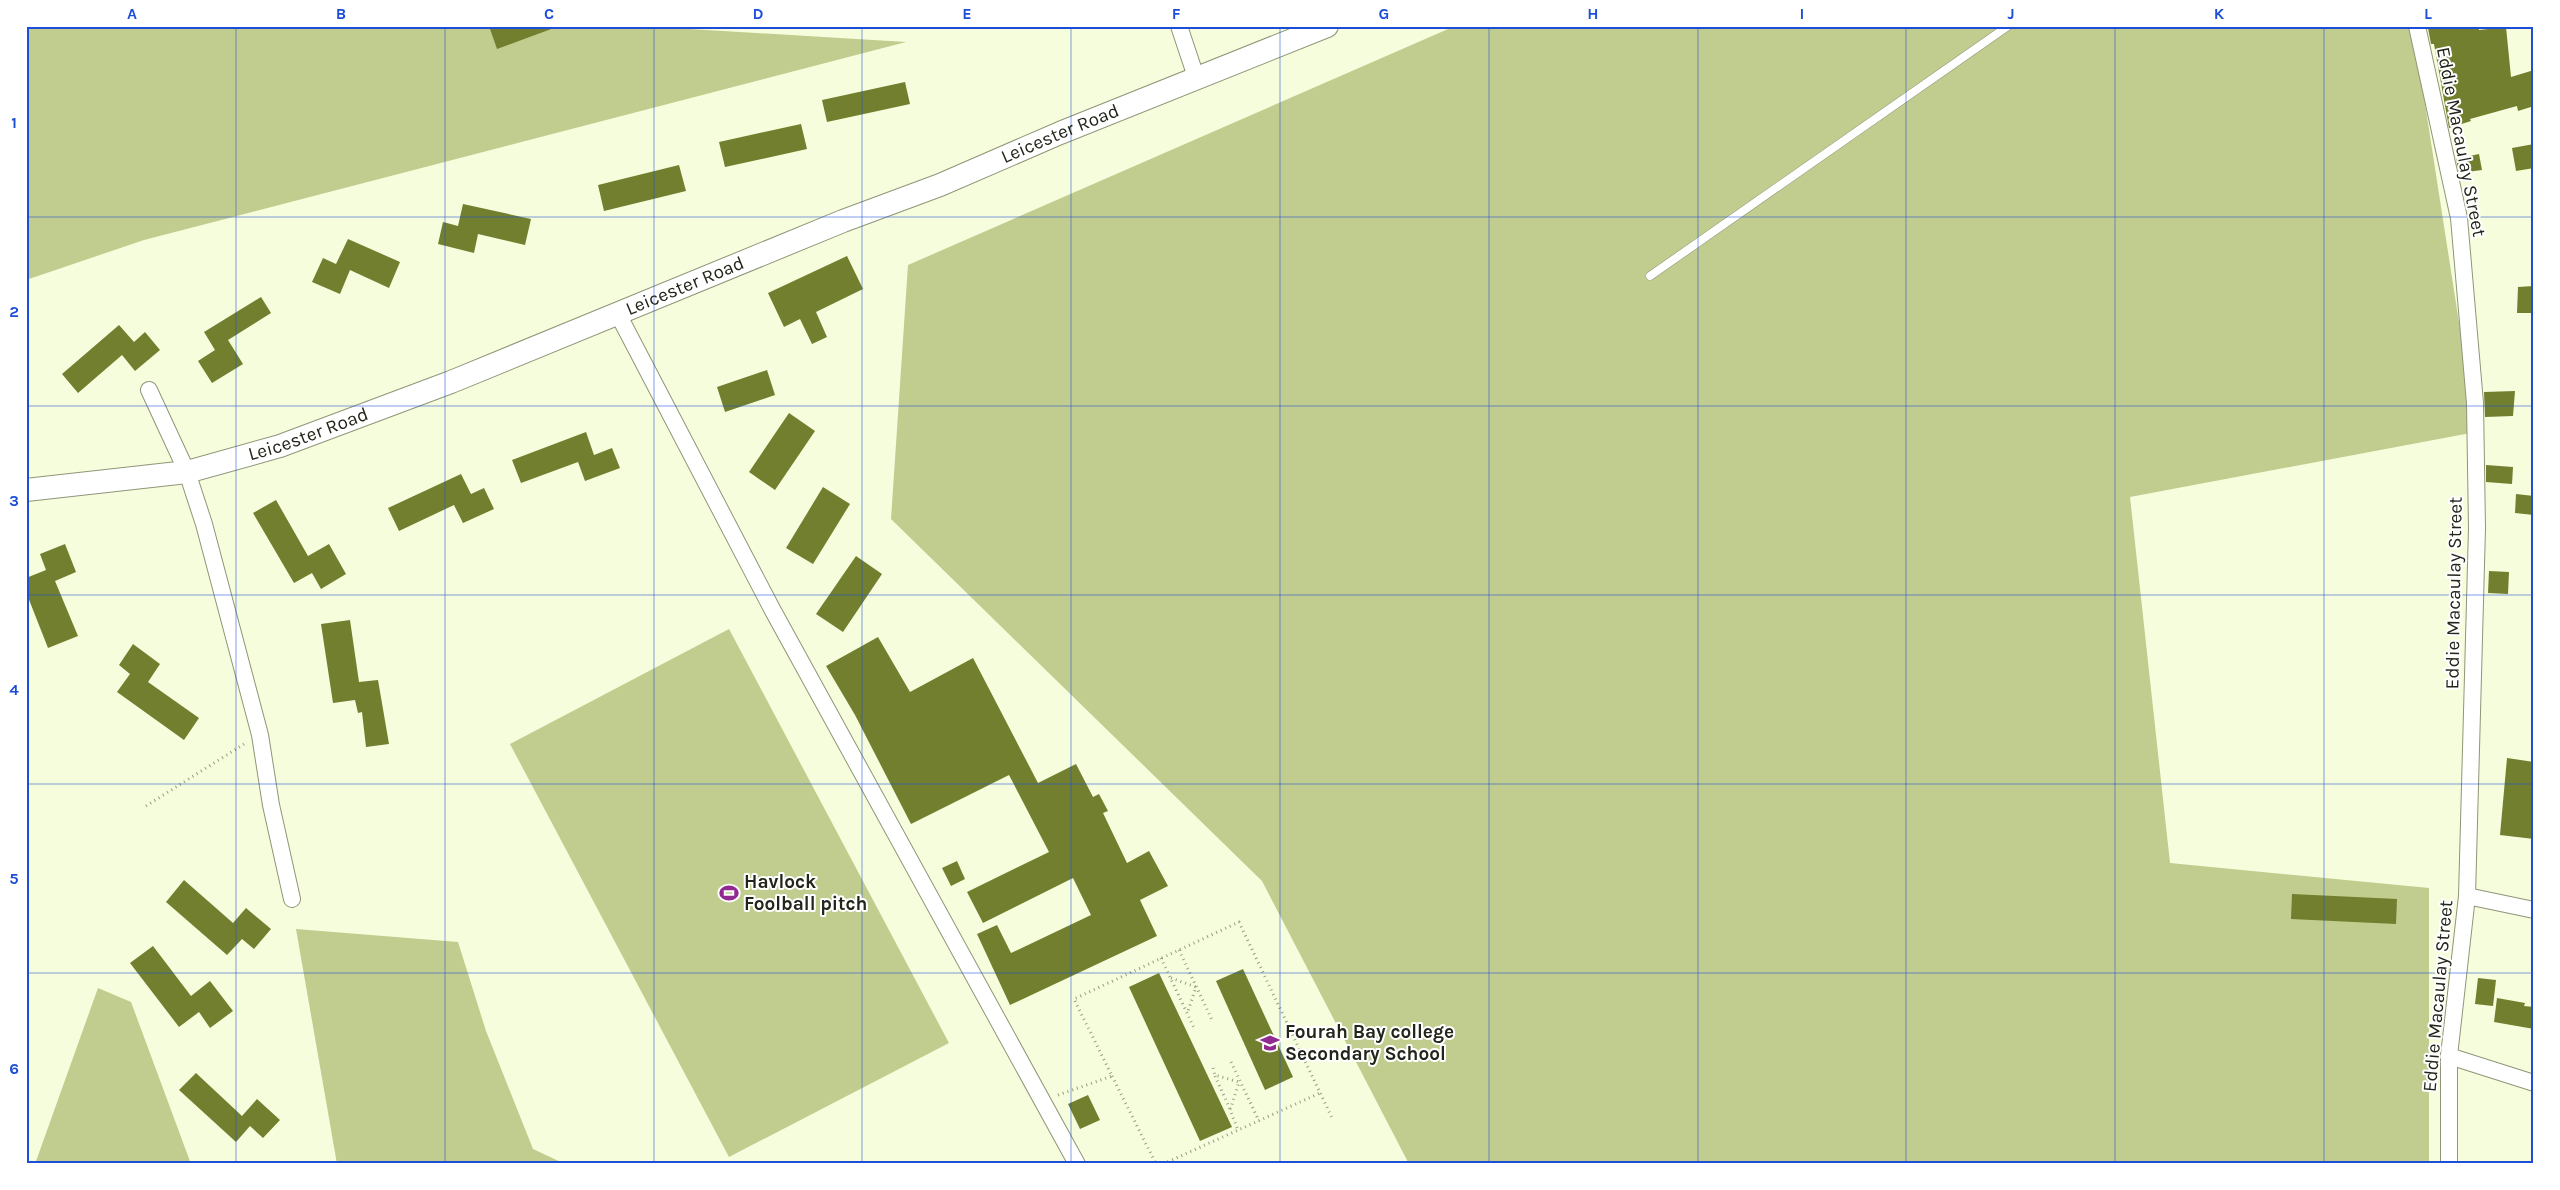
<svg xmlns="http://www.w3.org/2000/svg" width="2560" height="1190" font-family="Karla,sans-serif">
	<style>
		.green { fill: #c0cd8e }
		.building { fill: #717f2f }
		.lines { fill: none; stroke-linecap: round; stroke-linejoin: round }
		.lane-casing { stroke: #8f9678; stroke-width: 9 }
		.street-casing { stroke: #8f9678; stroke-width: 18 }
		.secondary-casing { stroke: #8f9678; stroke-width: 24 }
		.path { stroke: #989d86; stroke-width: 3; stroke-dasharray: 1 4; stroke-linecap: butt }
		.lane { stroke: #fff; stroke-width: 8 }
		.street { stroke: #fff; stroke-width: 16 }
		.secondary { stroke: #fff; stroke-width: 22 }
		.grid { fill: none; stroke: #1d4ed8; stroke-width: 1; stroke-opacity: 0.55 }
		.labels { text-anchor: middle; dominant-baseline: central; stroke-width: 4; stroke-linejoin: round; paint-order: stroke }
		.street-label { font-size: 19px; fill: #222519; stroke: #fff }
		.poi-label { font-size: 19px; font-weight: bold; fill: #222519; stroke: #fff; text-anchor: start }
		.neatline { fill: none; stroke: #1d4ed8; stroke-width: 2 }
		.grid-label { font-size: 16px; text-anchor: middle; font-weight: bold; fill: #1d4ed8 }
	</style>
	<rect width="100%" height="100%" fill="#f5fddc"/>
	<g class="green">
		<path d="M26,26H640L906,42L144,240L26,280Z"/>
		<path d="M1455,26H2409L2421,78L2476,432L2130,497L2170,863L2429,888V1164H1409L1262,881L891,519L908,265Z"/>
		<path d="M729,629L949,1043L729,1157L510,744Z"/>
		<path d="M296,929L458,942L486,1031L533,1149L565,1164H337Z"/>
		<path d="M98,988L131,1002L191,1164H35Z"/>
	</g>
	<g class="building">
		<path d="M498,26H554V28L497,49L490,29Z"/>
		<path d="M2437,26H2478L2479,30L2506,27L2511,77L2534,70V106L2518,111L2517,106L2470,119L2471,121L2449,128L2434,44H2431L2428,28Z"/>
		<path d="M905,82L910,104L827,122L822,100Z"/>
		<path d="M801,124L807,149L725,167L719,142Z"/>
		<path d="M2534,144V168L2516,171L2512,148Z"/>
		<path d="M2479,154L2482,170L2459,173L2456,159Z"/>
		<path d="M679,165L686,191L604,211L598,185Z"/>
		<path d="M463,204L531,219L525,245L478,234L474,253L438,244L443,222L458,226Z"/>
		<path d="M348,239L400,262L389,288L350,270L340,294L312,282L323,258L336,264Z"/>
		<path d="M847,256L863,289L816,312L827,337L812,344L800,319L784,327L768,293Z"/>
		<path d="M2534,286L2532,313H2517L2518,287Z"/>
		<path d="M261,297L271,313L228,340L243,364L212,383L198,361L215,350L204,332Z"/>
		<path d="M119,325L134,342L145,332L160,350L135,371L122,355L78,393L62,374Z"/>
		<path d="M767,370L775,395L725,412L717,387Z"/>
		<path d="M2515,391L2513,416L2485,417L2484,392Z"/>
		<path d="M789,413L815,431L775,490L749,472Z"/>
		<path d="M586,432L594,455L612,448L620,468L585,481L578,462L521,483L512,460Z"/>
		<path d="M2486,465L2513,467L2512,484L2486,482Z"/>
		<path d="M461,474L471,494L484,488L494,509L463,523L454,505L399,531L388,508Z"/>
		<path d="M823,487L850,504L813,564L786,548Z"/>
		<path d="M2516,494L2534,496V515L2515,513Z"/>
		<path d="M276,500L308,556L329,544L346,574L321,589L312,573L294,583L253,513Z"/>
		<path d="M65,544L76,572L55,581L78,636L48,648L26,592V578L46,570L40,554Z"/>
		<path d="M856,556L882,574L843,632L816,614Z"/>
		<path d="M2489,571L2509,572L2508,594L2488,593Z"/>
		<path d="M350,620L359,682L378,680L389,744L366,747L362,712L358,713L355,700L333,703L321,624Z"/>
		<path d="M878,637L910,692L973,658L1038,783L1076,764L1093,797L1099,794L1108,811L1103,813L1127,863L1149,851L1168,886L1140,900L1157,936L1010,1005L977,934L997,925L1011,953L1091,915L1073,878L983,923L967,892L1049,852L1009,775L911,824L855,715L826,666Z"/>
		<path d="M133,644L160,664L148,682L199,718L184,740L117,692L130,674L119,665Z"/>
		<path d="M2507,758L2534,762V839L2500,835Z"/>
		<path d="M957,861L965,879L951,886L942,868Z"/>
		<path d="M184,880L233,923L246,908L271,929L254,949L242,939L227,955L166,902Z"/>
		<path d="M2292,894L2397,899L2396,924L2291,919Z"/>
		<path d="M153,946L191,996L210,981L233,1011L210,1028L199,1012L179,1027L130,963Z"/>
		<path d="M1243,969L1293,1077L1265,1090L1216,981Z"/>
		<path d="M1159,973L1232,1127L1200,1141L1129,987Z"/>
		<path d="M2478,978L2496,980L2493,1006L2475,1004Z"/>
		<path d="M2497,998L2525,1003L2524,1006L2534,1007V1029L2494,1022Z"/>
		<path d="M196,1073L242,1116L257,1099L280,1120L263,1138L250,1126L236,1142L179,1090Z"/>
		<path d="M1088,1095L1100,1120L1080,1129L1068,1104Z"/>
	</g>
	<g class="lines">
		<g class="lane-casing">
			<path id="lane" d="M1650,276L2008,26"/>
		</g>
		<g class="street-casing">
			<g id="street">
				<path d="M1179,26L1197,80"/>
				<path d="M2417,26L2459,218L2475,403L2477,528L2467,896L2449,1056V1164"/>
				<path d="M618,314L772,609L1077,1164"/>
				<path d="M149,390L187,472L204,524L260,735L271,805L292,899"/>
				<path d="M2467,896L2534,910"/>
				<path d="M2449,1056L2534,1083"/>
			</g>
		</g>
		<g class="secondary-casing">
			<g id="secondary">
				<path id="s1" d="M26,490L187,472L280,446L451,382L843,221L940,185L1060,133L1327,26"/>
			</g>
		</g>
		<g class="path">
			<path d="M146,806L244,744"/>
			<path d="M1179,950L1212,1020"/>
			<path d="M1161,958L1195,1030"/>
			<path d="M1171,978L1196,987L1187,1014"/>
			<path d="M1231,1062L1259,1121"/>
			<path d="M1213,1068L1215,1075L1239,1082L1230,1110L1238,1130"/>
			<path d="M1112,1076L1156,1164"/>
			<path d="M1215,1076L1230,1109"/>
			<path d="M1058,1095L1112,1076L1074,999L1239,922L1333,1120"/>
			<path d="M1163,1164L1320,1093"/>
		</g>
		<use href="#lane" class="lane"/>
		<use href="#street" class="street"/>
		<use href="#secondary" class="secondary"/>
	</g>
	<path class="grid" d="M236,26V1164M445,26V1164M654,26V1164M862,26V1164M1071,26V1164M1280,26V1164M1489,26V1164M1698,26V1164M1906,26V1164M2115,26V1164M2324,26V1164M26,217H2534M26,406H2534M26,595H2534M26,784H2534M26,973H2534"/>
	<defs>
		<g id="stadium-bare" transform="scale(1.5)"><path d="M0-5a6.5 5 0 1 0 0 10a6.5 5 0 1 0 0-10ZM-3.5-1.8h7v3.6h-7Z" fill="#912a90" stroke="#fff" stroke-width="2.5" paint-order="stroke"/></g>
		<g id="school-bare" transform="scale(1.5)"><path d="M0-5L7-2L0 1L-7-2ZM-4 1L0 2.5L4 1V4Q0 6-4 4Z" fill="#912a90" stroke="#fff" stroke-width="2.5" paint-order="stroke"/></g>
	</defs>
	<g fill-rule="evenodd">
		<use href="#stadium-bare" x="729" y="893"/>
		<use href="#school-bare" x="1270" y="1043"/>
	</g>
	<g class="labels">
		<g class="street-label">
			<text stroke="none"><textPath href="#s1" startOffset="1099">Leicester Road</textPath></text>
			<text transform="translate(2461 142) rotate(79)">Eddie Macaulay Street</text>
			<text stroke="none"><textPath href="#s1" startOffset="694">Leicester Road</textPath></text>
			<text stroke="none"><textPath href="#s1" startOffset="289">Leicester Road</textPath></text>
			<text transform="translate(2454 593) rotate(-89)">Eddie Macaulay Street</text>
			<text transform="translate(2438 996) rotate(-85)">Eddie Macaulay Street</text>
		</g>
		<g class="poi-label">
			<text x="744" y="882">Havlock<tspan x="744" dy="22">Foolball pitch</tspan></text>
			<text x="1285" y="1032">Fourah Bay college<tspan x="1285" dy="22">Secondary School</tspan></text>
		</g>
	</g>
	<rect width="2560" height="1190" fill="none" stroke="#ffffff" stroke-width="55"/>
	<rect x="28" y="28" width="2504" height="1134" class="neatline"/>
	<g class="grid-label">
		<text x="132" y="19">A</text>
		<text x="341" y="19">B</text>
		<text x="549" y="19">C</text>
		<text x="758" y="19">D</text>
		<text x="967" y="19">E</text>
		<text x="1176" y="19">F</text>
		<text x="1384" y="19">G</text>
		<text x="1593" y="19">H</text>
		<text x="1802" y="19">I</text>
		<text x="2011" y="19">J</text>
		<text x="2219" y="19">K</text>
		<text x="2428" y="19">L</text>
		<text x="14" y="128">1</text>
		<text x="14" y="317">2</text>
		<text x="14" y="506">3</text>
		<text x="14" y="695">4</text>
		<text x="14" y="884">5</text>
		<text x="14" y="1074">6</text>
	</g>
</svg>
